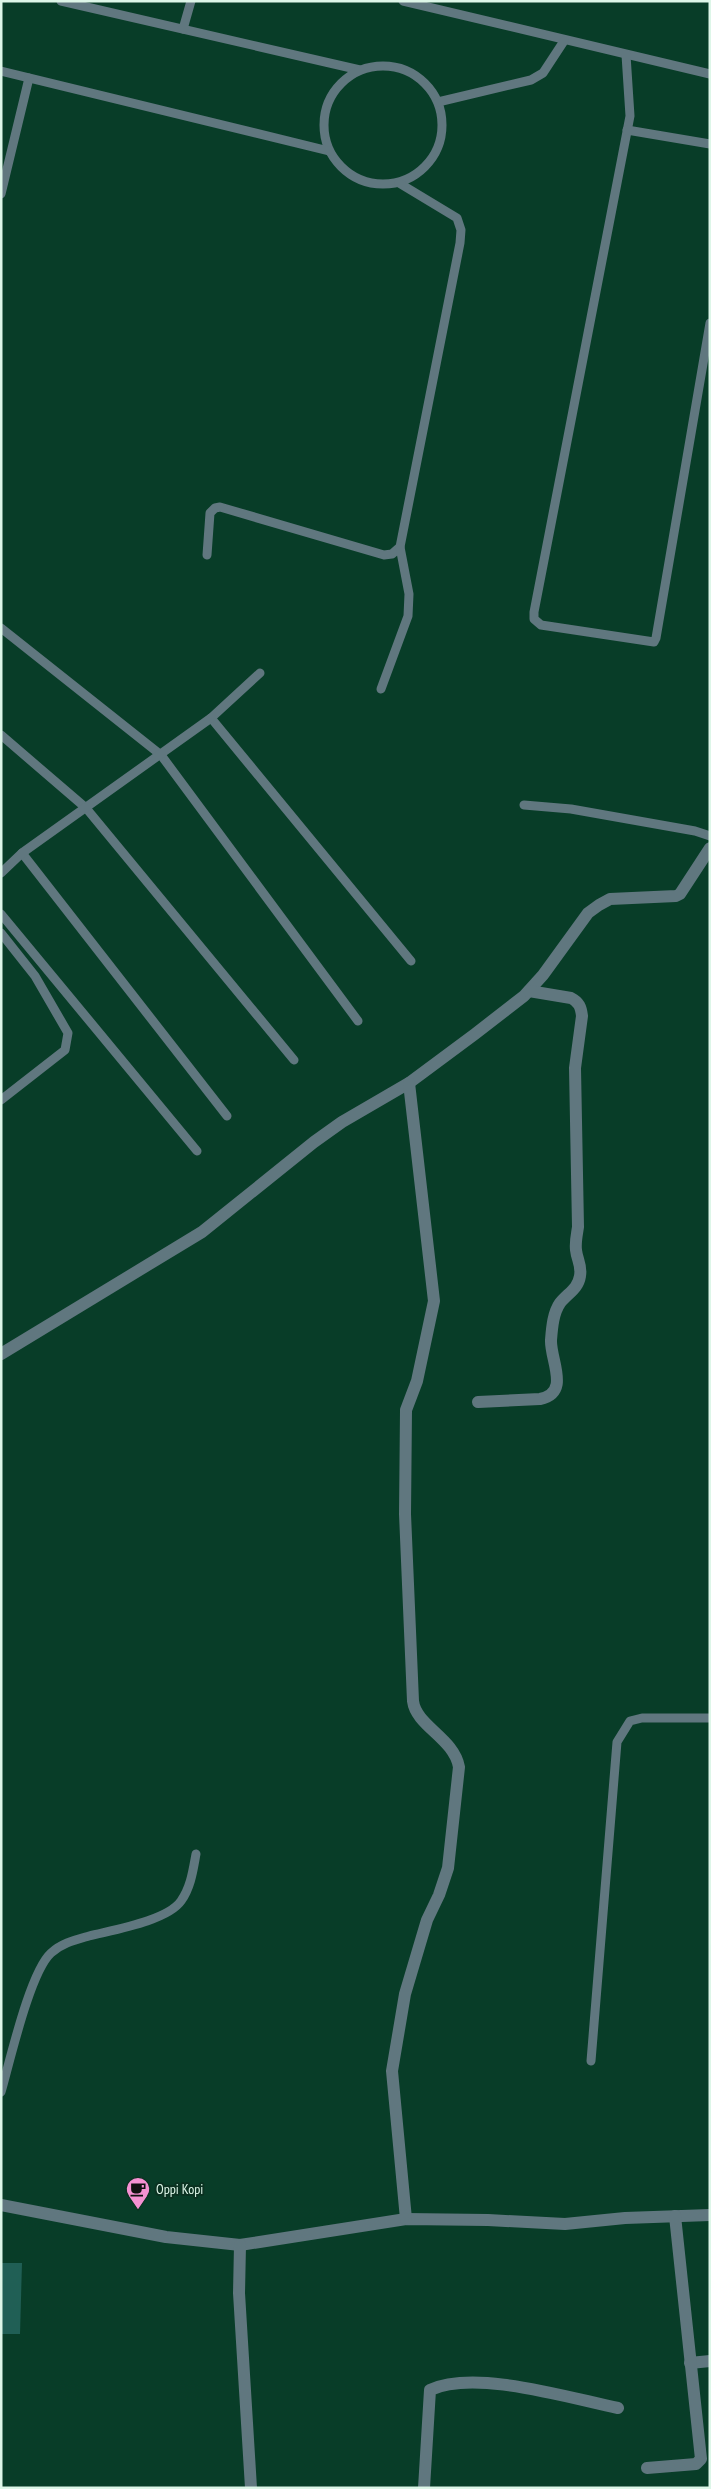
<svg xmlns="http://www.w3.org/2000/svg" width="711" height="2489" font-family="'PT Sans Narrow',sans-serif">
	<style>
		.building { fill: #205f55 }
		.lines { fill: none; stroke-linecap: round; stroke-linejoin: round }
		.lane { stroke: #60777f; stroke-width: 9 }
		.street { stroke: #60777f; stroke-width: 12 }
		.labels { text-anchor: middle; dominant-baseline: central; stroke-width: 4; stroke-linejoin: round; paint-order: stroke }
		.poi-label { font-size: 14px; fill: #ddf6e8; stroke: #0b3121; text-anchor: start }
	</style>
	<rect width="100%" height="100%" fill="#083d28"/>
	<path class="building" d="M1,2263H22L20,2334H1Z"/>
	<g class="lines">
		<g class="lane">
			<path d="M61,1L360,70"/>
			<path d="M403,1L710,74"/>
			<path d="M183,29L191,1"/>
			<path d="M626,55L630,116L534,612V619L541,625L654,642L656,638L710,323"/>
			<circle cx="383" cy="125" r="59"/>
			<path d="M1,71L329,151"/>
			<path d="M438,102L531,80L543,73L564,41"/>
			<path d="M627,130L710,144"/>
			<path d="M1,194L29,78"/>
			<path d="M207,555L210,513L215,508L220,507L384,555L392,554L400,547L460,243L461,230L457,218L399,183"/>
			<path d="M1,628L161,755L358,1021"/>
			<path d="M381,689L408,616L409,594L400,547"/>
			<path d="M211,718L411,961"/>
			<path d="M1,735L86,808L294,1060"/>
			<path d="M524,805L571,809L695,831L710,836"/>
			<path d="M22,853L227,1116"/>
			<path d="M1,873L22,853L211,718L260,673"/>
			<path d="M1,914L197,1151"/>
			<path d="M1,933L35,976L68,1033L65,1050L1,1100"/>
			<path d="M591,2061L617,1742L630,1721L642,1718H710"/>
			<path d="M1,2092C10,2061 30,1972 51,1953C62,1943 75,1940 89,1936C112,1930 167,1921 181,1901C191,1887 193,1870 196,1854"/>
		</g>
		<g class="street">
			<path d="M1,1354L202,1232L314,1142L342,1122L409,1083L475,1034L524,996L543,975L588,913L599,905L610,899L676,896L680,894L710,848"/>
			<path d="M478,1402L540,1399C571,1393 550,1360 551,1340C552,1328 553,1313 560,1303C568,1293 578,1289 580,1276C582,1265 577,1260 576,1250C575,1242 577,1234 578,1227L575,1068L582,1016C581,1007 579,1002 571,998L529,991"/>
			<path d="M1,2205L166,2237L240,2245L406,2219L488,2220L565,2224L625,2218L710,2215"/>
			<path d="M406,2219L392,2071L405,1994L427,1920L439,1895L448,1868L459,1767C454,1738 416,1726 413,1701L405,1514L406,1410L417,1381L434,1301L409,1083"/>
			<path d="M240,2245L239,2293L251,2488"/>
			<path d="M690,2363L710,2361"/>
			<path d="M647,2468L696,2464L701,2459L675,2216"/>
			<path d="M424,2488L430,2390C475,2369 569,2398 618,2408"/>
		</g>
	</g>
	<defs>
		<g id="cafe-pin" transform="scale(1.25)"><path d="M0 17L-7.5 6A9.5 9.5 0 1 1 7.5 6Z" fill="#f591d2" stroke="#0b3121"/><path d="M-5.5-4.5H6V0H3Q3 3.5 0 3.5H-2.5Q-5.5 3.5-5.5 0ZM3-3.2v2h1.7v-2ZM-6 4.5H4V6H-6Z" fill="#111"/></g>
	</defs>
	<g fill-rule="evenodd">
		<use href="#cafe-pin" x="138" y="2189"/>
	</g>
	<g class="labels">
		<g class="poi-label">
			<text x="156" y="2189">Oppi Kopi</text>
		</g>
	</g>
	<rect width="711" height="2489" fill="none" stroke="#ddf6e8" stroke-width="5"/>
</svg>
